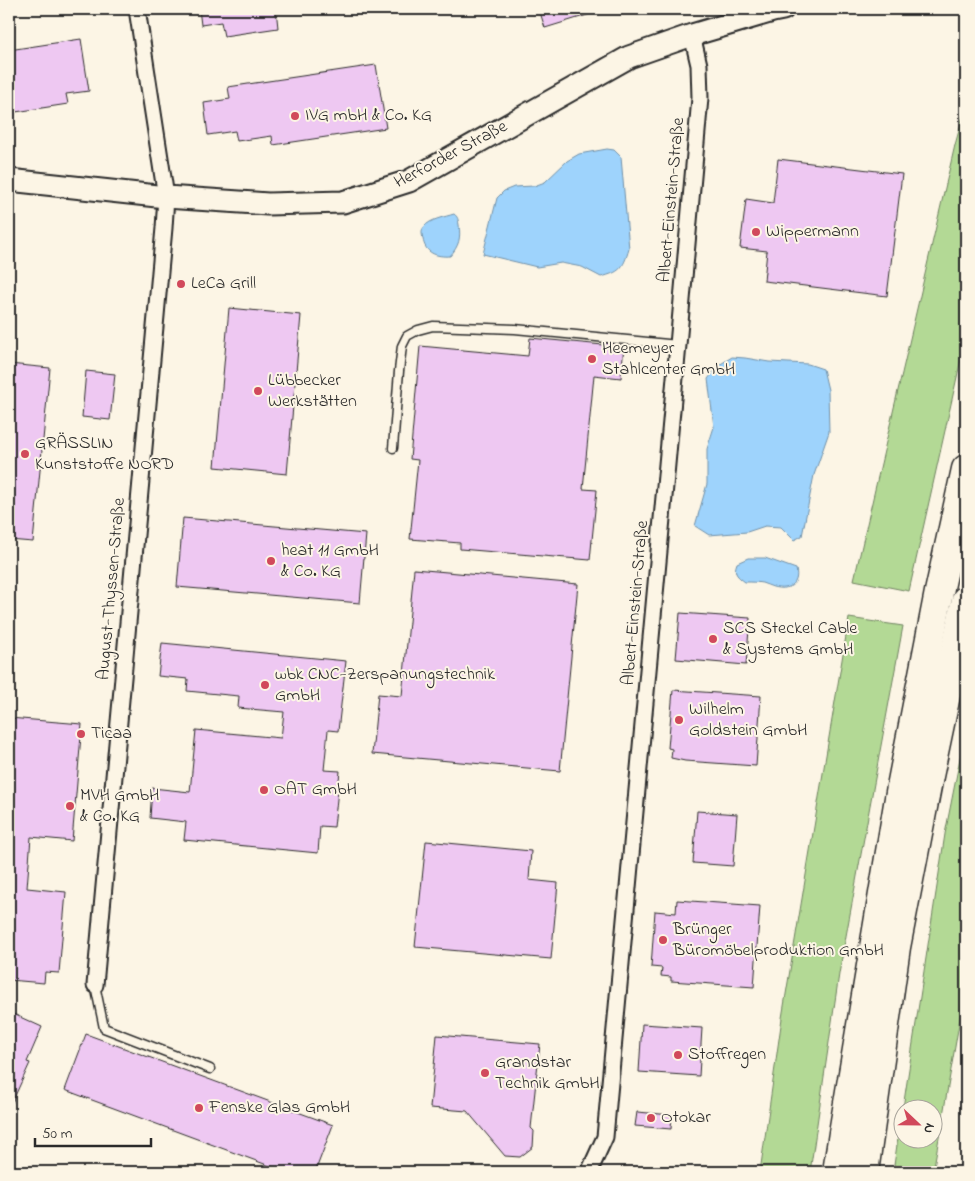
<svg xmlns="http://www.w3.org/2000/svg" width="975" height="1181" font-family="'Indie Flower',sans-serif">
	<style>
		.green { fill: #b3d995; stroke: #6f8260 }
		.water { fill: #9ed3fc; stroke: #7090a8 }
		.building { fill: #eec8f2; stroke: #2b2b2b }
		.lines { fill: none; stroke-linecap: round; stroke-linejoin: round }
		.lane-casing { stroke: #2b2b2b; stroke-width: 11 }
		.street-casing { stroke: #2b2b2b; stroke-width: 19 }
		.secondary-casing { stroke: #2b2b2b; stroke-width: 25 }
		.highway-casing { stroke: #2b2b2b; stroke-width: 31 }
		.lane { stroke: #fcf5e5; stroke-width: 8 }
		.street { stroke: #fcf5e5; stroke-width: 15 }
		.secondary { stroke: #fcf5e5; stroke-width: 21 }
		.highway { stroke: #fcf5e5; stroke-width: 28 }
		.poi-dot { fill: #d1495b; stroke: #fcf5e5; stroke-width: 2 }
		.labels { text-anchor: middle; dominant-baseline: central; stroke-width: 4; stroke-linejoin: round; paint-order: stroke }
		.poi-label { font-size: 18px; fill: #2b2b2b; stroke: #fcf5e5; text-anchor: start }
		.street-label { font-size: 18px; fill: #2b2b2b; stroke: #fcf5e5 }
	</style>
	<rect width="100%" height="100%" fill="#fcf5e5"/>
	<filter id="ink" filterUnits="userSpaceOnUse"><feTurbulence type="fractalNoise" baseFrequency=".02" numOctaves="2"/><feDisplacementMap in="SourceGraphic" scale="10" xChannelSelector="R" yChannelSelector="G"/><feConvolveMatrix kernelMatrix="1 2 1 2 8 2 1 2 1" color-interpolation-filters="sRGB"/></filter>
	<g filter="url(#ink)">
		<g class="green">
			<path d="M966,105V337L909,591L854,580L955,145Z"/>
			<path d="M849,618L903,626L839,974L810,1172H760L782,1018Z"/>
			<path d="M966,728V984L933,1172H893L902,1111V1138H932V1108H903L945,834Z"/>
		</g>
		<g class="water">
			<path d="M607,149L614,150L621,157L629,249C623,269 620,272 601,277L582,267L561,263L537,267L483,254L497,198L504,191L514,187L534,186L545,182L567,161L579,154Z"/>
			<path d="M454,214C458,217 458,219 459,225C461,238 459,246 450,256C436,257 425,253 423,239C422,234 421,231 424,227C430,219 445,217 454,214Z"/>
			<path d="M732,357L745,358L769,362L808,364L823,369L828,390L829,432L814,475L802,536L794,540L781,527L765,526L747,532L709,535L695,526L707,484V449L714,427L708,379L719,365Z"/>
			<path d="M748,558H765L796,569C800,585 788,591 773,587C769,586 766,584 762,583C757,582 750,582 745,582C737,576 733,573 737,563Z"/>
		</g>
		<g class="building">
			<path d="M199,9H276L278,28L224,36L221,22L201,25Z"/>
			<path d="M539,9H597V12L545,28Z"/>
			<path d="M81,39L89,91L66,94L68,104L9,113V50Z"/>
			<path d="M376,65L386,128L273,145L272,136L237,141L235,131L208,135L204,103L230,99L228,87Z"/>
			<path d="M778,159L902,174L887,296L764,281L767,251L740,248L744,216L746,199L773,203Z"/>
			<path d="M229,308L301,315L287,474L215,467Z"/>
			<path d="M530,338L603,345V343L624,345L621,378L594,375L583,489L597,490L590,560L460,549V543L410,539L418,460L410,459L420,346L528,356Z"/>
			<path d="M9,364L50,368L33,542L9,540Z"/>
			<path d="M86,371L115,374L110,420L82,417Z"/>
			<path d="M183,518L366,534L360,603L177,587Z"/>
			<path d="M414,569L578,584L560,771L372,754L378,694L402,696Z"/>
			<path d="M680,613L750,618L746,665L676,659Z"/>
			<path d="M162,643L346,661L338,731L328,730L324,770L340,771L334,827L320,826L318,853L184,840L186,822L150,818L152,788L190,792L196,730L281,738L284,712L238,708L239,696L187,691L188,679L158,676Z"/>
			<path d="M673,690L761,696L756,766L685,761L671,758L672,749L668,748Z"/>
			<path d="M9,718L82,724L72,841L31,837L27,888L66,892L59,973L45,972L44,983L9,980Z"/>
			<path d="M697,811L737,814L733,866L693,863Z"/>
			<path d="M426,841L531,851L529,880L558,883L551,959L415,947Z"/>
			<path d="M677,900L760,906L754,987L671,981V977L661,976L662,968L651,967L655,911L676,913Z"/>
			<path d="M9,1012L42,1027L27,1062L30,1063L9,1109Z"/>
			<path d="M642,1024L702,1028L699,1076L639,1072Z"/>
			<path d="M86,1034L333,1125L315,1172H286L65,1090Z"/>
			<path d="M437,1035L540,1044L531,1128L534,1131L533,1147L520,1157L505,1156L467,1111L430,1108Z"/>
			<path d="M637,1112L672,1115L671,1129L635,1126Z"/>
		</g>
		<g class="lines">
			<g class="lane-casing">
				<g id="lane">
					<path d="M393,448L399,371L402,346L407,336L418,330L433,326L515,329L678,345"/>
					<path d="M95,985L104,1028L210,1069"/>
				</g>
			</g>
			<g class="street-casing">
				<g id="street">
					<path d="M95,985L164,228L166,197L137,9"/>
					<path d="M589,1172L605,1137L678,345L700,98L699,65L692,35"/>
				</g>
			</g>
			<g class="secondary-casing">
				<path id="secondary" d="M9,180L166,197L268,204L343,202L409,181L629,57L692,35L773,11L783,9"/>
			</g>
			<g class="highway-casing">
				<g id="highway">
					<path d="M837,1172L843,1133L900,792L939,592L966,469"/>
					<path d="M864,1172L896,947L929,776L966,600"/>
				</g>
			</g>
			<use href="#lane" class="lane"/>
			<use href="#street" class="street"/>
			<use href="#secondary" class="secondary"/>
			<use href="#highway" class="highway"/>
		</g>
	</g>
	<g class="poi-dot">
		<circle cx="295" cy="116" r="5"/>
		<circle cx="756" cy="232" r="5"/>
		<circle cx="181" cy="284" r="5"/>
		<circle cx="592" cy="359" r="5"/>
		<circle cx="258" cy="391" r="5"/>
		<circle cx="25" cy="454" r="5"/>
		<circle cx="271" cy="561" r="5"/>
		<circle cx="713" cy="639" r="5"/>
		<circle cx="265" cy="685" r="5"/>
		<circle cx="679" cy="720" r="5"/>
		<circle cx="81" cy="734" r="5"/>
		<circle cx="264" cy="790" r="5"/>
		<circle cx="70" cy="806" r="5"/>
		<circle cx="663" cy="940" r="5"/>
		<circle cx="678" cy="1055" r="5"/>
		<circle cx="485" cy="1073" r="5"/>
		<circle cx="199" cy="1108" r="5"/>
		<circle cx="651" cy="1118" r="5"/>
	</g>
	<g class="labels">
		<g class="poi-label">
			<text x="305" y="116">IVG mbH &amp; Co. KG</text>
			<text x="766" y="232">Wippermann</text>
			<text x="191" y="284">LeCa Grill</text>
			<text x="602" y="349">Heemeyer<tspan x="602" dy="21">Stahlcenter GmbH</tspan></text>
			<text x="268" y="381">Lübbecker<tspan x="268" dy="21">Werkstätten</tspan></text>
			<text x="35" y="444">GRÄSSLIN<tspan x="35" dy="21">Kunststoffe NORD</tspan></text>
			<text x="281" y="551">heat 11 GmbH<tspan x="281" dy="21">&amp; Co. KG</tspan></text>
			<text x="723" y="629">SCS Steckel Cable<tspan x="723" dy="21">&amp; Systems GmbH</tspan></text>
			<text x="275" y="675">wbk CNC-Zerspanungstechnik<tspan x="275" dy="21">GmbH</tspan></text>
			<text x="689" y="710">Wilhelm<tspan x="689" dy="21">Goldstein GmbH</tspan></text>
			<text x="91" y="734">Ticaa</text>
			<text x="274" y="790">OAT GmbH</text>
			<text x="80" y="796">MVH GmbH<tspan x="80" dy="21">&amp; Co. KG</tspan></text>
			<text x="673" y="930">Brünger<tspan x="673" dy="21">Büromöbelproduktion GmbH</tspan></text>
			<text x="688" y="1055">Stoffregen</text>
			<text x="495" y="1063">Grandstar<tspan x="495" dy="21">Technik GmbH</tspan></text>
			<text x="209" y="1108">Fenske Glas GmbH</text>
			<text x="661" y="1118">Otokar</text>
		</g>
		<g class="street-label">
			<text transform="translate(451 155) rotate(-28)">Herforder Straße</text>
			<text transform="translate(672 200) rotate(-85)">Albert-Einstein-Straße</text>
			<text transform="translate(112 589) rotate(-85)">August-Thyssen-Straße</text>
			<text transform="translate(636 603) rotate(-85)">Albert-Einstein-Straße</text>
		</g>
	</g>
	<rect width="975" height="1181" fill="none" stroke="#fcf5e5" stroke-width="30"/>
	<rect x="15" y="15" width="945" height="1151" fill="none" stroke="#2b2b2b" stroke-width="2" filter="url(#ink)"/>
	<g transform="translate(918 1124) rotate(112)"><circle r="24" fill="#fcf5e5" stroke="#a8a49b"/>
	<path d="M0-4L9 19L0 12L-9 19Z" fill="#d1495b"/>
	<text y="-8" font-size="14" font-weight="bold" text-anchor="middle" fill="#2b2b2b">N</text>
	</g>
	<path d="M35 1138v8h116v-8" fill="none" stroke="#2b2b2b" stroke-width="2.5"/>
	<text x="42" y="1138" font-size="15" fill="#2b2b2b" stroke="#fcf5e5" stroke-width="4" paint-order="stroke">50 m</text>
</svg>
